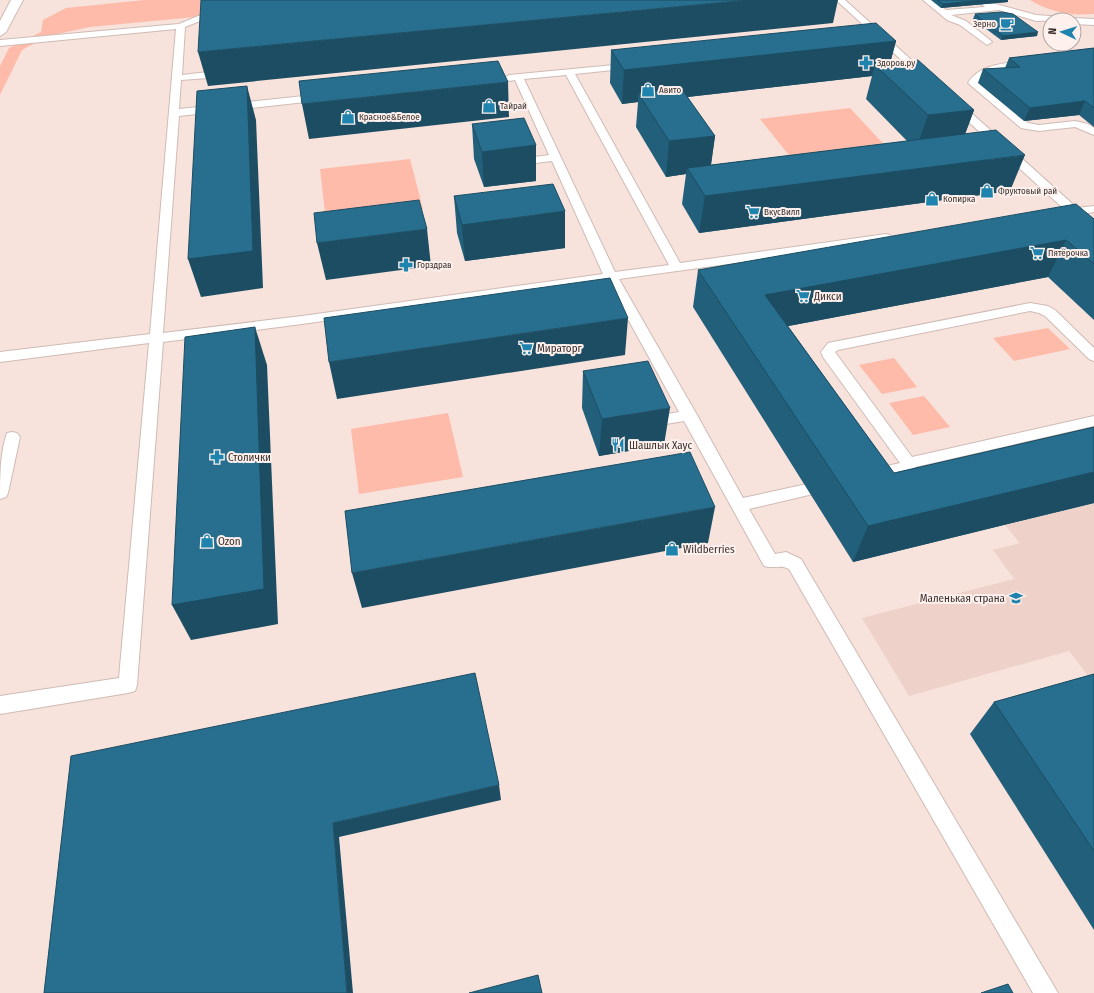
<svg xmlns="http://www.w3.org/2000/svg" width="1094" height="993" font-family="'Fira Sans Condensed',sans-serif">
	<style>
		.built { fill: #eed2ca }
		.green { fill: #febba9 }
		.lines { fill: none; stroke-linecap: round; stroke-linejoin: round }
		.service-casing { stroke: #cfbbb5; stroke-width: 2 }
		.tertiary-casing { stroke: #cfbbb5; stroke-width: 2 }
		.service { fill: #fff; fill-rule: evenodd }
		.tertiary { fill: #fff; fill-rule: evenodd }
		.wall { fill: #225f7a; fill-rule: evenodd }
		.shaded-wall { fill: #1c4d63 }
		.building { fill: #286e8e; stroke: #1c4d63 }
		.labels { text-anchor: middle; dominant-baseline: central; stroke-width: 4; stroke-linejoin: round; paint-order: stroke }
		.far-poi-label { font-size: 9px; fill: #372f2c; stroke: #fef1ed; text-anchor: start }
		.poi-label { font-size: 11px; fill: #372f2c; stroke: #fef1ed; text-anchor: start }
	</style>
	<rect width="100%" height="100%" fill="#f7e2dc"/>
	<path class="built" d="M1094,503V681H1092L1069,651L909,696L862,618L1014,579L993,550L1020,543L1005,525Z"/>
	<g class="green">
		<path d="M144,0H376L90,27L48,36L22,50L0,95V66L9,48L41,32L43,20L66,8Z"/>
		<path d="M1030,0H1094V14C1072,16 1049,12 1030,0Z"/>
		<path d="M850,108L891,152L796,164L760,119Z"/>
		<path d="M410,159L423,209L326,221L320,169Z"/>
		<path d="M1048,328L1070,349L1014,361L993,338Z"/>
		<path d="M894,358L917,387L882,394L859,365Z"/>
		<path d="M924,396L950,427L913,435L889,403Z"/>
		<path d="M448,413L463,477L359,494L351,429Z"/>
	</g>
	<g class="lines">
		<g class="service-casing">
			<g id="service">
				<path d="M836,0H845L927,74L929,76L927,78H921Z"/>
				<path d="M923,0H932L946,10L985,7L981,4L985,1L1036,15L1063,17L1067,20L1036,21L999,10L951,15L966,21L990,40L992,42L987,45L960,25L947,20Z"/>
				<path d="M222,14L225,15V19L200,21L185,27L182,75L208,72L213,75L208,78L181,80L179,109L323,94L328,97L323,100L179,116L163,333L302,316L603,274L552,161L527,164L522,161L527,158L549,155L515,80L509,81L504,78L509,75L635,63V67L632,68L575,74L680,263L886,234L890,235L892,238L890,241L886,242L619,279L697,415L743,498L807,484L813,486L815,490L813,494L749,509L775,554L786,552L801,559L1058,993H1033L789,569C781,564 773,569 764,566L684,421L654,426L649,425L647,421L649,417L679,412L607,281L302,324L163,342L137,685L135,691L128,693L0,714V696L119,678L149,343L0,362V352L150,334L176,29L0,46V40L179,24L198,16ZM566,75L669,265L615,272L524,79Z"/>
				<path d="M1074,18L1094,19V25L1074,24V20H1070Z"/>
				<path d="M1027,60L1032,63L1030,65C1015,69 988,67 978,82L1028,123L1039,125L1075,121L1088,124L1094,128V135L1075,127L1039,131L1021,128L968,83C979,64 1007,63 1027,60Z"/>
				<path d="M954,100L958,101L1077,208L1094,206V212L1083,214L1094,224V234L1090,233L1072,216H1058L1056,214L1058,212L1065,210L950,105L949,103L950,101Z"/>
				<path d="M1030,303L1048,306L1055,310L1094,348V361L1089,359L1045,316L1039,313L1030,311L838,350L835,352L912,457L1094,416V426L915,467L912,471L907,473L871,481L865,479L863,475L865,471L900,463L823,357L821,352L828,343Z"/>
				<path d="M12,432L17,433L20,437L8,493L6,497L0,499C0,478 0,452 7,433Z"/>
			</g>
		</g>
		<g class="tertiary-casing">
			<path id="tertiary" d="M11,0H23L6,32L0,36V21Z"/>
		</g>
		<use href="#service" class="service"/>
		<use href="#tertiary" class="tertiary"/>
	</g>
	<g class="wall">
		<path d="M931,0H1008V2L941,8Z"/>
		<path d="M975,14L1037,36L1001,40L973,19Z"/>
		<path d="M896,41L890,63L974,110L965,134L1010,191L699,233L682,204L686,174L666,177L636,127L638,102L622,104L610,83L611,50ZM872,76L866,99L907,141L711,165L715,136L687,97Z"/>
		<path d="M1094,48V127L1079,115L1024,121L978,83L983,69L1005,68L1009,58Z"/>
		<path d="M472,124L536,145V181L484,187L474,159Z"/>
		<path d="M454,196L565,248L465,261L457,233Z"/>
		<path d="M1094,219V320L1048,277L788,326L894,473L1094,427V503L853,562L693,307L698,270Z"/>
		<path d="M583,371L664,445L599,456L582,408Z"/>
		<path d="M1094,674V930L970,734L994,702Z"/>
	</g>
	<g class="shaded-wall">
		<path d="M749,0H838L833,23L208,86L198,52Z"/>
		<path d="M985,0H1008V2L941,8L943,4Z"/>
		<path d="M1038,32L1037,36L1001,40L1003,36Z"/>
		<path d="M896,41L887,75L875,65L872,76L644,102L638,93V102L622,104L624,70Z"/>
		<path d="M508,82L509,117L309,139L302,104Z"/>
		<path d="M247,86L256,120L263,288L201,297L188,259Z"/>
		<path d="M1085,101L1079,115L1024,121L1030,108Z"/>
		<path d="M974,110L961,145L916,150L928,115Z"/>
		<path d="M715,136L710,171L687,168L686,174L666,177L669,141Z"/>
		<path d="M536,145V181L484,187L482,152Z"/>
		<path d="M1025,155L1010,191L699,233L705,196Z"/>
		<path d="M565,211V248L465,261L462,225Z"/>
		<path d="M427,229L431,266L326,280L317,243Z"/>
		<path d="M1066,240L1048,277L757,332L765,295Z"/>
		<path d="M628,318L625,355L337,399L329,362Z"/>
		<path d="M255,327L267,365L278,624L191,640L172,605Z"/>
		<path d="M670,408L664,445L599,456L602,419Z"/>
		<path d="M1094,472V503L853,562L868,526Z"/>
		<path d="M715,507L708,543L362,608L352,573Z"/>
		<path d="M499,785L501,800L339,837L353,993H347L333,823Z"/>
	</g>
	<g class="building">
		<path d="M201,0H749L198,52Z"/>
		<path d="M937,0H985L943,4Z"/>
		<path d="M1002,12L1013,14L1038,32L1003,36L975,14Z"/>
		<path d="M876,23L896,41L624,70L611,50Z"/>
		<path d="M1094,48V108L1085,101L1030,108L983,69L1020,67L1009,58Z"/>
		<path d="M918,60L974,110L928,115L875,65Z"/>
		<path d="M498,61L508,82L302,104L299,81Z"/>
		<path d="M247,86L253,251L188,259L197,91Z"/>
		<path d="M681,88L715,136L669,141L638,93Z"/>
		<path d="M524,118L536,145L482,152L472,124Z"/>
		<path d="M996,130L1025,155L705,196L687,168Z"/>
		<path d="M553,184L565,211L462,225L454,196Z"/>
		<path d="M419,200L427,229L317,243L314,213Z"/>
		<path d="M1076,204L1094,219V264L1066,240L765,295L894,473L1094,427V472L868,526L698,270Z"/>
		<path d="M610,278L628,318L329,362L324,318Z"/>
		<path d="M255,327L264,589L172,605L185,337Z"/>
		<path d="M648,361L670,408L602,419L583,371Z"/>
		<path d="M690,452L715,507L352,573L345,511Z"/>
		<path d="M475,673L499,785L333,823L347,993H44L71,756Z"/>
		<path d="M1094,674V851L994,702Z"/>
		<path d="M538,975L542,993H469Z"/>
		<path d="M1008,984L1013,993H981Z"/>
	</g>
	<defs>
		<g id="cafe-bare" transform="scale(1.08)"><path d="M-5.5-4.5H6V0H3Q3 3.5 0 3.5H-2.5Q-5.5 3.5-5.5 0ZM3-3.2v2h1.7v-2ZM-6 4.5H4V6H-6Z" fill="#1e83ad" stroke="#fef1ed" stroke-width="2.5" paint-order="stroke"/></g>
		<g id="pharmacy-bare" transform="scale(1.08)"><path d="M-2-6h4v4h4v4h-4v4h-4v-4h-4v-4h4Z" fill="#1e83ad" stroke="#fef1ed" stroke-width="2.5" paint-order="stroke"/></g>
		<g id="shop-bare" transform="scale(1.08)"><path d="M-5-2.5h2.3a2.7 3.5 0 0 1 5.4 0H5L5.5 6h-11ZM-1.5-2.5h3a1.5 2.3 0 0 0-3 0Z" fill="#1e83ad" stroke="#fef1ed" stroke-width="2.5" paint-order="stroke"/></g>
		<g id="supermarket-bare" transform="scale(1.08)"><path d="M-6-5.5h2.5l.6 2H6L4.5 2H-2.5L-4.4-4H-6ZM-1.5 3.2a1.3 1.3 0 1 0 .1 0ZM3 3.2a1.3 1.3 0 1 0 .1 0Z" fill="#1e83ad" stroke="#fef1ed" stroke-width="2.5" paint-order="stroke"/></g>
		<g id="restaurant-bare" transform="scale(1.08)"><path d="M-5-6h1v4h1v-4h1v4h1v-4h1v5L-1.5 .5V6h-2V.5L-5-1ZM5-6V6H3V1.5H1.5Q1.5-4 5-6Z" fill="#1e83ad" stroke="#fef1ed" stroke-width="2.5" paint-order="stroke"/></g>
		<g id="school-bare" transform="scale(1.08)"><path d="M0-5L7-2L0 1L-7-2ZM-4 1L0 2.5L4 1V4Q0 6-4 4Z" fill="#1e83ad" stroke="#fef1ed" stroke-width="2.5" paint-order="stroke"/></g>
	</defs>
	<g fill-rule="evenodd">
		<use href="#cafe-bare" x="1007" y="24"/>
		<use href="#pharmacy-bare" x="866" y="63"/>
		<use href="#shop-bare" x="648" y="90"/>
		<use href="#shop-bare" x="489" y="106"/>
		<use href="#shop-bare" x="348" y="117"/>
		<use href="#shop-bare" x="987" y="191"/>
		<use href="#shop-bare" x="932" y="199"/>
		<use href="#supermarket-bare" x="753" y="212"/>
		<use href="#supermarket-bare" x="1037" y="253"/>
		<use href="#pharmacy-bare" x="406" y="265"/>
		<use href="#supermarket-bare" x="803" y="296"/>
		<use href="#supermarket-bare" x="526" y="348"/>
		<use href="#restaurant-bare" x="618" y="445"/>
		<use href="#pharmacy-bare" x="217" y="457"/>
		<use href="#shop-bare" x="207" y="541"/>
		<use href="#shop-bare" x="672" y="549"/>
		<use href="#school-bare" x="1016" y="598"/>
	</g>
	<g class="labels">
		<g class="far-poi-label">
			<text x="996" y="24" text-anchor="end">Зерно</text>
			<text x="877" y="63">Здоров.ру</text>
			<text x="659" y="90">Авито</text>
			<text x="500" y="106">Тайрай</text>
			<text x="359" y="117">Красное&amp;Белое</text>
			<text x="998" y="191">Фруктовый рай</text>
			<text x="943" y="199">Копирка</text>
			<text x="764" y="212">ВкусВилл</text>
			<text x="1048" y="253">Пятёрочка</text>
			<text x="417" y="265">Горздрав</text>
		</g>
		<g class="poi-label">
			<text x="814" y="296">Дикси</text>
			<text x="537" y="348">Мираторг</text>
			<text x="629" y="445">Шашлык Хаус</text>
			<text x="228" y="457">Столички</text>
			<text x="218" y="541">Ozon</text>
			<text x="683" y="549">Wildberries</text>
			<text x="1005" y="598" text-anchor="end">Маленькая страна</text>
		</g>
	</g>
	<g transform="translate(1062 32) rotate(274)"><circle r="19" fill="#fef1ed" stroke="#aea3a0"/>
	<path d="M0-3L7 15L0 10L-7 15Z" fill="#1e83ad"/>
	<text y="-6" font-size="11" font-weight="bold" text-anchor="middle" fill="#372f2c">N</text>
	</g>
</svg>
